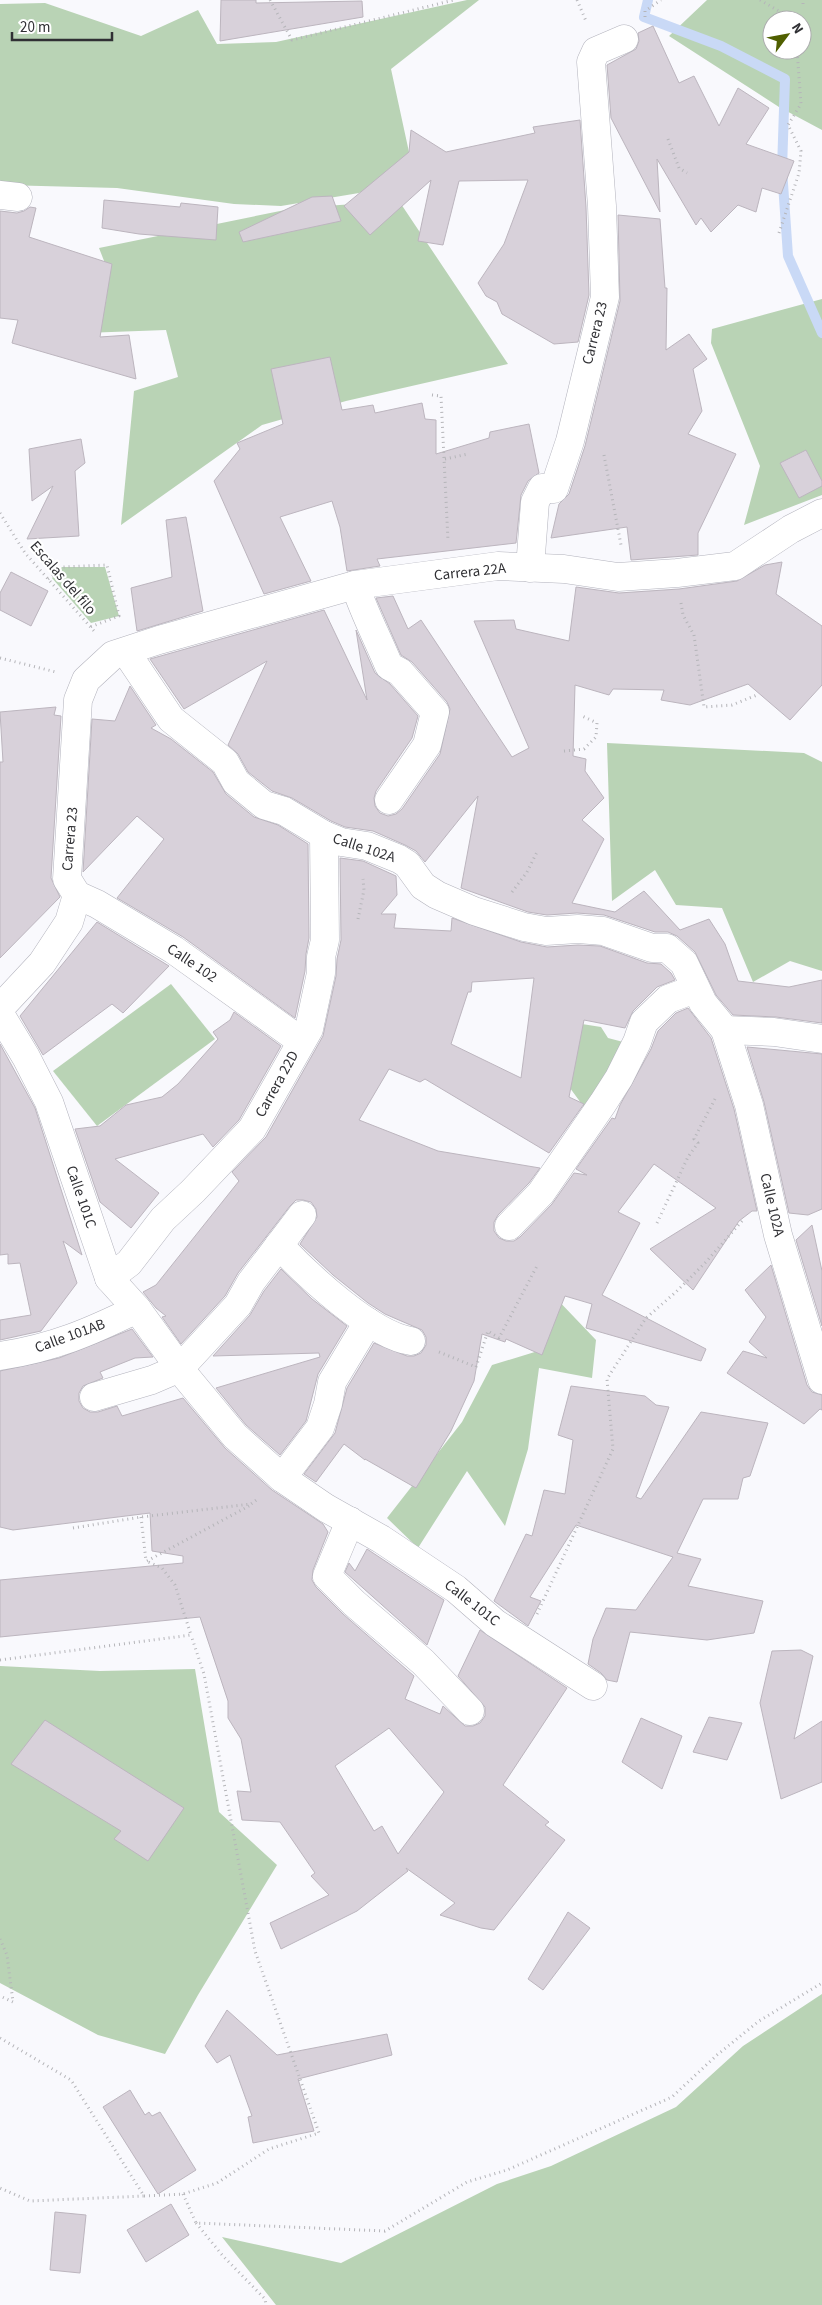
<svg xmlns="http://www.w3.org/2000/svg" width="822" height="2305" font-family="'Source Sans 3',sans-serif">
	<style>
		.green { fill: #b9d3b5; fill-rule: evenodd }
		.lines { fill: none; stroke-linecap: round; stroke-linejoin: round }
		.stream { stroke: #c9d9f6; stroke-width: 10 }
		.building { fill: #d8d1da; stroke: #bcb5be; fill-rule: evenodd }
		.minor-casing { stroke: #b3b3bd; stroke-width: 29 }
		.path { stroke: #b5b5b9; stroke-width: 3; stroke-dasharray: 1 4; stroke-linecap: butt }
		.minor { stroke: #fff; stroke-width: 28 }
		.labels { text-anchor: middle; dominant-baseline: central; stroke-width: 4.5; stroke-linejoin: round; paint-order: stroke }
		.street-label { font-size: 15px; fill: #303034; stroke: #fff }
	</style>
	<rect width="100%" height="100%" fill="#f9f9fd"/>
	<g class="green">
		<path d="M467,0H479L391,69L412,166L359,193L281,206L234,204L117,188L3,185L0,180V4L45,3L141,36L198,10L217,44L276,42Z"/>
		<path d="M707,0H822V130L779,107L669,36ZM772,20H802V50H772Z"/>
		<path d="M399,201L508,364L346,401L262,425L121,525L134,391L178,377L166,330L84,333L73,298L106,302L108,271L99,248L295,208Z"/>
		<path d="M822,299V495L744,525L760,466L711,343L712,329Z"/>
		<path d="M62,567H105L119,616L91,623L52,578Z"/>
		<path d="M607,743L804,753L822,762V971L790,961L753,982L722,908L676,905L655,870L612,901Z"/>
		<path d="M171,984L215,1039L97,1126L53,1071Z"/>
		<path d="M582,1024L601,1027L608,1038L627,1043L589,1114L570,1088Z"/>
		<path d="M553,1295L596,1340L592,1378L539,1368L528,1449L505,1526L467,1471L418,1548L387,1518L462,1422L492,1365L538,1351Z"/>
		<path d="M0,1666L100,1671L195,1669L219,1812L277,1865L198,1995L165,2054L98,2035L0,1983Z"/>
		<path d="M822,1994V2305H276L222,2237L341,2263L497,2184L551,2166L676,2107L743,2046Z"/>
	</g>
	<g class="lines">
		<path class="stream" d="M648,0L644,17L721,46L785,79L782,169L788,256L822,333"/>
	</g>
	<g class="building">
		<path d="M221,0H256V3L362,1L363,17L220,41Z"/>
		<path d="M653,26L679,83L694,76L719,126L738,88L769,108L746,144L794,161L781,194L762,188L756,212L738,205L711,232L701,218L696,225L657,159L660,212L611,118L607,65L636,49L639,41L638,33Z"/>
		<path d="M580,120L586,207L589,295L578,342L554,344L502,314L497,302L486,296L478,283L504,244L528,180L459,181L443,245L418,241L431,180L370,235L344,206L409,152L411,130L446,152L535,133L533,127Z"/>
		<path d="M332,196L341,221L243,242L239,232L312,197Z"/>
		<path d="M104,200L180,207L181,203L218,207L216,240L139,234L102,228Z"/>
		<path d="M30,207L36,208L29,237L112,264L100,337L129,335L136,379L12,343L18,320L0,318V211L17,213L24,211Z"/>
		<path d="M618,215L660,219L665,288H667L666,350L689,334L707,359L693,369L702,411L688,434L736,454L698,533V555L631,560L627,527L551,538L559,504L569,494L585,446L620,301Z"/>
		<path d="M330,357L342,410L373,405L375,413L422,403L425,419L436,420V454L489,438L490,432L529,424L539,473L528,481L521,495L516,543L377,559L380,566L347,571L340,527L332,501L280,517L311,581L264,594L214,481L240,449L237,443L283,424L271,369Z"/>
		<path d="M81,439L85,463L75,471L79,536L27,539L53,486L32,501L29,449Z"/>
		<path d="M806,450L822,481V486L799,498L780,463Z"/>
		<path d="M186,517L203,611L137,631L131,588L172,577L166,520Z"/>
		<path d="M782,562L776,594L822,626V685L790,720L748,684L690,705L661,700L664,690L613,689L609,695L575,685L573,756L586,759L585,771L604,798L582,820L604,839L572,903L615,912L644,891L680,930L709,919L725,944L738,981L789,987L822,980V1023L776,1017L733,1015L716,995L695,952L677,936L668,932H655L604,915L577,913L547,915L528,912L461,888L478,796L425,862L416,851L405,845L373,831L345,827L331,821L292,798L272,791L248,772L238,754L228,745L267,661L184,709L150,659L324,610L367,700L356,630L375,673L390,684L418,716L412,738L376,791L374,798L375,806L380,813L388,816L396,814L402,809L440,754L450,709L447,702L412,662L401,655L376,598L393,596L408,629L421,620L512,757L529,748L474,621L514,620L516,629L569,641L576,587L619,593L679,589L737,581L765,565Z"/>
		<path d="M11,572L48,591L31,626L0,610V593Z"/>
		<path d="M130,686L156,725L151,728L171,739L213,772L226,794L254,817L278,825L308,844L309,938L306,954L305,971L295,1018L183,937L117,898L164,839L137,816L83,872L92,719L115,721Z"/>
		<path d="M56,707L54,715L61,716L51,878L60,897L0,958V762H3L0,712Z"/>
		<path d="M340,858L363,861L396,876L397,895L381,914H396L394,928L451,931L452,918L521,942L547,947L578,945L600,946L647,963L661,964L671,973L675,980L657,987L633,1011L625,1028L584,1020L569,1097L584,1104L549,1153L425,1079L420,1082L389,1069L359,1120L438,1151L540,1168L529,1183L498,1215L494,1222V1231L499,1238L506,1241H514L520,1237L552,1204L574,1173L587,1175L576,1169L612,1118L615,1119L620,1105L651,1049L658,1031L676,1013L688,1008L711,1038L734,1109L757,1211H752L739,1221L693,1290L650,1249L716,1208L654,1164L618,1212L640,1223L602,1295L706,1349L701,1361L586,1328L592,1304L565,1296L542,1355L506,1339L505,1342L482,1334L474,1381L451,1431L416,1488L365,1459V1460L344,1444L316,1482L304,1474L335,1433L347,1388L374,1343L407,1356H414L421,1353L426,1345V1337L422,1330L385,1314L368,1303L333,1275L300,1244L317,1217L316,1209L311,1202L303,1200H296L290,1206L238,1273L225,1296L181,1344L162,1317L166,1316L156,1308L143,1292L156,1285L239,1181L232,1172L266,1137L323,1036L336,976L337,959L341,940ZM534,978L521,1078L451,1044L468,992H471L472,982Z"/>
		<path d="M97,922L169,966L123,1013L112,1004L43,1055L20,1016Z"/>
		<path d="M234,1012L281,1046L239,1120L213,1147L203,1134L115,1159L159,1193L131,1228L100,1202L75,1129L100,1126L126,1105L162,1097L178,1084L218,1039L213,1032L230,1020Z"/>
		<path d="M0,1044L35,1108L82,1255L63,1241L77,1283L41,1331L0,1340V1320L31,1315L20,1263L8,1264V1254L0,1255Z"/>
		<path d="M747,1047L822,1054V1209L808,1215L789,1213L764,1102Z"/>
		<path d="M812,1225L822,1271V1326L796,1240Z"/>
		<path d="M771,1265L807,1385L812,1392L822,1395V1410L820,1409L804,1424L727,1373L743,1351L767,1358L749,1342L766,1317L745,1290Z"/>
		<path d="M281,1269L312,1299L347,1326L318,1374L306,1421L280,1455L246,1425L216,1388L320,1357L319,1353L213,1356L250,1315L264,1291Z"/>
		<path d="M132,1329L153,1357L135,1358L100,1372L103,1378L83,1386L79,1393V1401L83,1408L90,1412H98L117,1406L122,1416L183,1398L225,1448L272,1490L323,1524L328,1532L313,1570L312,1580L316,1587L343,1614L414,1676L405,1699L440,1714L443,1706L465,1726H473L480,1723L485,1716V1707L458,1676L480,1630L567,1688L503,1785L549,1822L545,1825L565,1840L494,1930L481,1928L440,1915L455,1903L406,1868L408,1871L357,1911L281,1949L270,1923L329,1895L311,1876L315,1873L280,1822L242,1820L237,1791L251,1792L241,1739L228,1718V1701L200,1617L0,1637V1580L183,1563V1556L152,1551L150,1513L13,1530L0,1527V1371L59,1358ZM389,1728L444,1792L398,1854L382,1826L374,1831L335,1766Z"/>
		<path d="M571,1386L645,1396L656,1405L669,1407L636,1497L641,1499L701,1412L768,1423L750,1476L743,1478L738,1499H703L677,1553L701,1559L688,1586L763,1601L754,1633L707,1640L630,1632L617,1682L607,1680L601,1673L588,1664L593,1639L606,1608L636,1610L673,1557L576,1525L530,1597L541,1601L528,1626L494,1601L526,1534L532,1536L544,1490L565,1494L573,1440L558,1435Z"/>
		<path d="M367,1549L444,1600L427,1645L345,1572L349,1563L355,1571Z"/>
		<path d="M801,1650L813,1656L794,1739L822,1721V1782L781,1799L760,1703L772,1651Z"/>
		<path d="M709,1717L742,1723L727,1760L693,1752Z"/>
		<path d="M641,1718L682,1736L662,1789L622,1762Z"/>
		<path d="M45,1720L184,1808L148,1861L114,1839L121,1831L11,1764Z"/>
		<path d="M568,1912L590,1928L543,1990L528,1979Z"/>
		<path d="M227,2010L277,2055L387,2034L392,2055L298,2079L314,2131L253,2143L248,2117L252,2116L230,2055L217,2063L205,2046Z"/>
		<path d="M130,2090L145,2115L149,2112L152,2116L160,2112L196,2170L158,2194L103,2107Z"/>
		<path d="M171,2204L189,2235L146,2262L127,2230Z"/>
		<path d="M55,2212L86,2215L80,2273L50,2270Z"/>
	</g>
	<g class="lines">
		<g class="minor-casing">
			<g id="minor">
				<path d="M0,195L18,197"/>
				<path d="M530,568L535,502L542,488L554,489L570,441L605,297L602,206L591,62L596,51L624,39"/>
				<path d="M355,585C364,613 378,639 389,666L400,672L435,712L427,745L389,800"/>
				<path d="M126,652L171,719L225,762L236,782L264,805L284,811L324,835L341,842L367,846L399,859L407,864L423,886L437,895L474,911L524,927L546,931L578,929L603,931L652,948H667L684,963L703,1003L725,1030L749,1105L778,1235L822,1380"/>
				<path d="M77,895L97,904L174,950L301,1041"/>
				<path d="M0,1008L42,963L69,922L77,895L67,879L78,700L86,680L113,655L159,640L355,585L498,566L564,569L618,577L677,573L735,566L791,529L822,513"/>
				<path d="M0,1014L26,1057L49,1102L109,1278L137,1309L187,1378L235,1436L282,1478L326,1508L381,1539L456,1589L495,1623L593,1686"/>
				<path d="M725,1030L774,1032L822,1039"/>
				<path d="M509,1226L541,1193L603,1103L619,1078L637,1042L644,1022L668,999L695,989"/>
				<path d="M279,1245C307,1275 371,1335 411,1341"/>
				<path d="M109,1278L129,1263L163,1219L193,1191L252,1129L309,1029L321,973V957L325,940L324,835"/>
				<path d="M0,1356C53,1348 90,1332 137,1309"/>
				<path d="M94,1397L152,1380L180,1368L238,1305L251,1282L302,1215"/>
				<path d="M282,1478L320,1428L328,1404L332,1382L368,1322"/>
				<path d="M350,1521L327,1576L354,1603L423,1662L470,1711"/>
			</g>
		</g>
		<g class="path">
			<path d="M270,0L292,40L454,0"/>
			<path d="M577,0L586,21"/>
			<path d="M760,0L794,20"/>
			<path d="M803,4V0"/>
			<path d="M645,17V11L661,0"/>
			<path d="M668,139L679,168L687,173"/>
			<path d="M779,233L799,173L801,151L788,125L801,104L797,50"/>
			<path d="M432,395L441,396L448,541"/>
			<path d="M604,455L621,545"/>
			<path d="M445,459L468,454"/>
			<path d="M0,513L25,553L94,631"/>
			<path d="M48,579L62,567L107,565L119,616L90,627"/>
			<path d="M681,603L683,615L694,635L704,707L732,705L757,695"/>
			<path d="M0,658L56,672"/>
			<path d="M564,751L584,749L596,737L597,723L580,715"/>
			<path d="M512,892L527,872L537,852"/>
			<path d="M358,919L364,890L363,879"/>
			<path d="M657,1223L688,1157L698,1143L694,1139L715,1099"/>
			<path d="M439,1352L476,1367L488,1331L499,1338L538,1264"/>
			<path d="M141,1517L146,1561"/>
			<path d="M73,1528L141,1517L251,1504L259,1498"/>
			<path d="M147,1561L249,1506"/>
			<path d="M537,1614L613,1449L607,1379L646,1318L676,1292L706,1262L742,1221"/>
			<path d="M0,1660L191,1635L175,1585L162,1568L146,1561"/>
			<path d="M0,1939L7,1955L13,2002L0,1996"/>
			<path d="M0,2038L71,2080L144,2196L30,2201L0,2188"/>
			<path d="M183,2194L196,2223L385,2231L467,2182L507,2170L672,2097L717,2055L759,2021L822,1983"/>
			<path d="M144,2196L183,2194L217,2183L269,2149L319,2133L255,1951L204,1674L191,1635"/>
			<path d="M196,2223L223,2256L265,2299L266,2305"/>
		</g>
		<use href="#minor" class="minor"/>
	</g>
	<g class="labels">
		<g class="street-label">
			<text transform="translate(595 333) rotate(-76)">Carrera 23</text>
			<text transform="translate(470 572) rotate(-6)">Carrera 22A</text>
			<text transform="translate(63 578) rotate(49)">Escalas del filo</text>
			<text transform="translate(70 839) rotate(-85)">Carrera 23</text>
			<text transform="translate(364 848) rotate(18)">Calle 102A</text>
			<text transform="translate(192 963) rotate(34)">Calle 102</text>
			<text transform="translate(277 1084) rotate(-61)">Carrera 22D</text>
			<text transform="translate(81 1197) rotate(71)">Calle 101C</text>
			<text transform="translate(772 1205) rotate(77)">Calle 102A</text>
			<text transform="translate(70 1336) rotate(-20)">Calle 101AB</text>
			<text transform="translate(472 1603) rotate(38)">Calle 101C</text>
		</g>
	</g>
	<g transform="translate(787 35) rotate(58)"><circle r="24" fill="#ffffff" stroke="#acacae"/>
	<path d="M0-4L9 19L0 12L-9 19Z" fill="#505f00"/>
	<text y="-8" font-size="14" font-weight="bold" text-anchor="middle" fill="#303034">N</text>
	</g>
	<path d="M12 32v8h100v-8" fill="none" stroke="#303034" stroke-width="2.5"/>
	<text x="20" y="32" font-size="15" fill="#303034" stroke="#ffffff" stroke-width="4" paint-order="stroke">20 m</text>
</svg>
